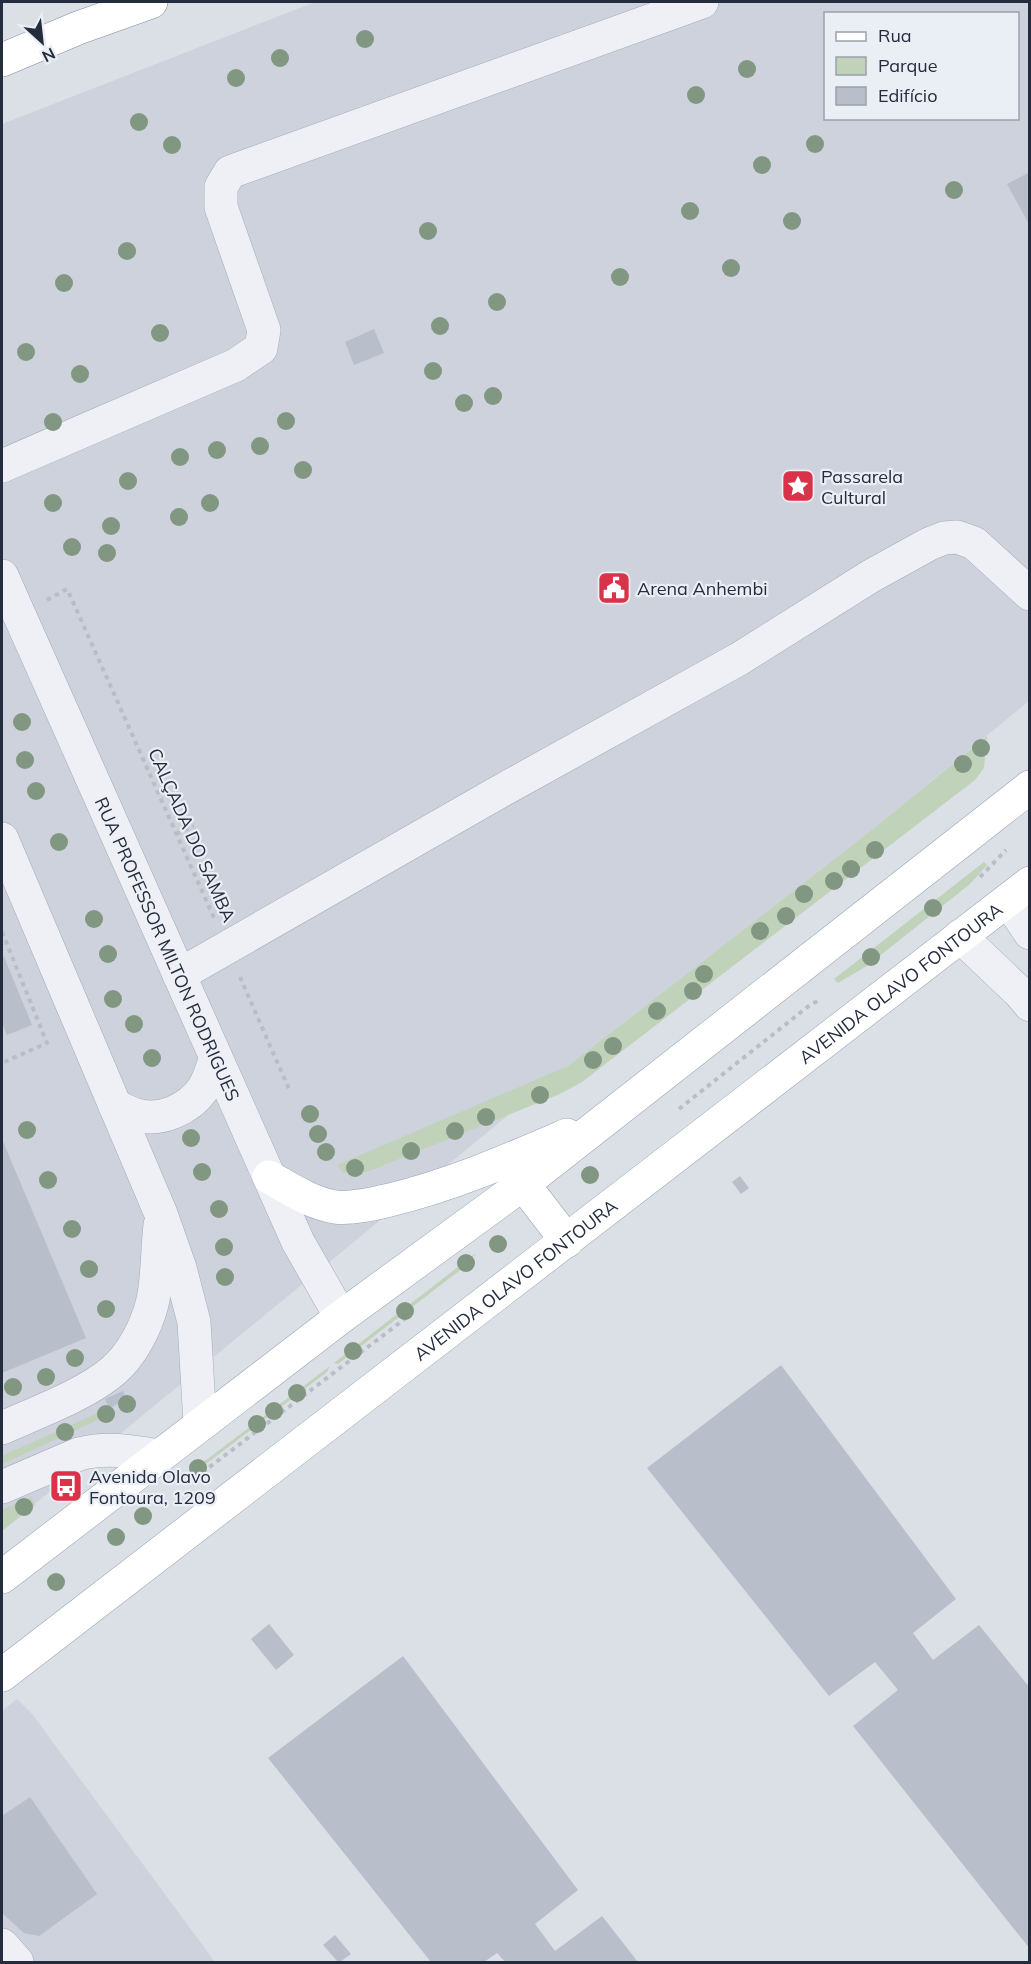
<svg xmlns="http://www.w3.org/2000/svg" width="1031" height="1964" font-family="Mulish,sans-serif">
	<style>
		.built { fill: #cdd2dc; fill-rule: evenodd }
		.green { fill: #c1d2bb }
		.building { fill: #b8beca }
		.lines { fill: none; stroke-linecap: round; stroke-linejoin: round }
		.minor-casing { stroke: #a4aab4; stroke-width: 34 }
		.major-casing { stroke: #99a4b4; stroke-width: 34 }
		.highway-casing { stroke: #818d9f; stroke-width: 34 }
		.path { stroke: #b9bdc5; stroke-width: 4; stroke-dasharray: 4.5 4.5; stroke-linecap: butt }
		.minor { stroke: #eef0f5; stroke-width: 33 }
		.major { stroke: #fff; stroke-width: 33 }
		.highway { stroke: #fff; stroke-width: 33 }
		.tree { fill: #819782 }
		.labels { text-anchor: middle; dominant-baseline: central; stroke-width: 4.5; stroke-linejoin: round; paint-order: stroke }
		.poi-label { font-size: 18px; fill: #242d3e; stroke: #eaeef5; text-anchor: start }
		.street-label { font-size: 18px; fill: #242d3e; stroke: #eaeef5 }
	</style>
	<rect width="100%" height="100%" fill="#dbe0e7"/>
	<g class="built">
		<path d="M315,2H1029V701L873,829L568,1066L2,1531V124ZM826,14H1018V118H826Z"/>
		<path d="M17,1699L32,1714L215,1962H2V1711Z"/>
	</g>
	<g class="green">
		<path d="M987,736L984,768L975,780L582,1082L560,1094L362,1174L343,1173L337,1165L568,1066L873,829Z"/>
		<path d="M984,862L987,865L970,884L867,966L838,983L834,979Z"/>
		<path d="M476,1253L468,1264L338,1364L334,1363Z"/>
		<path d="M330,1366L327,1372L190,1476H185Z"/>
		<path d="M109,1408L111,1414L2,1464V1456Z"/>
		<path d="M31,1497L35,1505L2,1531V1510Z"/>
	</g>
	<g class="building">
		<path d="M1030,172V226L1007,184Z"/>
		<path d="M374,329L384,353L354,365L345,342Z"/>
		<path d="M2,952L32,1025L7,1035L2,1023Z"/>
		<path d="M2,1139L86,1338L2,1373Z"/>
		<path d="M740,1176L749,1188L741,1194L732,1182Z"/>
		<path d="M781,1365L956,1599L913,1633L933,1660L979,1625L1030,1688V1949L853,1726L898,1690L875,1662L829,1696L647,1468Z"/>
		<path d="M123,1391L127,1400L109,1408L105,1399Z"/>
		<path d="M269,1624L294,1655L276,1670L251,1639Z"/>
		<path d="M403,1656L578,1890L535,1924L555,1951L602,1916L638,1962H505L497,1953L484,1962H431L268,1758Z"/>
		<path d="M30,1797L97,1894L39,1936L24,1933L2,1913V1816Z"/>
		<path d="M335,1935L351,1954L340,1962H338L323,1945Z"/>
	</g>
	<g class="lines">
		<g class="minor-casing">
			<g id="minor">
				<path d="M2,466L236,365L261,348L264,330L221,207V187L230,172L702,2"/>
				<path id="s1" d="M2,576L298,1242L341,1317"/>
				<path d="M2,839L161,1214L180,1268L194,1322L200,1424"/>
				<path d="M1008,900L1030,933"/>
				<path d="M960,936L1020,993L1030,1005"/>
				<path d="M179,975L499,792L739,659L871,576L929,544L944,538L957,537L974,543L1030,594"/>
				<path d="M115,1106C122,1109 129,1113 137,1115C161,1122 189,1109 203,1089C209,1080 212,1068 216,1058"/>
				<path d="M2,1428C35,1413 85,1395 113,1371C132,1355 146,1327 152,1304C158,1282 157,1249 160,1225"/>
				<path d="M2,1487L79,1454C106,1447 131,1451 158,1456"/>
				<path d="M2,1945L17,1962"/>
			</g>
		</g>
		<g class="major-casing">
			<g id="major">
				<path d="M269,1177C290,1189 311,1203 335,1207C352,1209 373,1204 390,1200C452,1185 509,1160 567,1135"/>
				<path d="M523,1184L567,1241"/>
				<path d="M2,1577L341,1317L523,1184L1030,787"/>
				<path id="s2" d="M2,1675L1030,883"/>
			</g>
		</g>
		<g class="highway-casing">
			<path id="highway" d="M2,60L78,28L151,2"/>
		</g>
		<g class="path">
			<path d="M69,593L214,918"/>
			<path d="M47,600L67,589"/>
			<path d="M176,834L194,826"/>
			<path d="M980,877L1006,850"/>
			<path d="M2,932L47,1043L2,1063"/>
			<path d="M240,977L289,1089"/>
			<path d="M679,1109L810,1005L820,1000"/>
			<path d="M186,1480L199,1475L406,1318"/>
		</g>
		<use href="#minor" class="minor"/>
		<use href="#major" class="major"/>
		<use href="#highway" class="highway"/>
	</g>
	<g class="tree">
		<circle cx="365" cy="39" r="9"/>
		<circle cx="280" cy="58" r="9"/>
		<circle cx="747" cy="69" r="9"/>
		<circle cx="236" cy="78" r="9"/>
		<circle cx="696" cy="95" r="9"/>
		<circle cx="139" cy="122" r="9"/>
		<circle cx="815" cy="144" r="9"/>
		<circle cx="172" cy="145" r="9"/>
		<circle cx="762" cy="165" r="9"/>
		<circle cx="954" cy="190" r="9"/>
		<circle cx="690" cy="211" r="9"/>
		<circle cx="792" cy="221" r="9"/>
		<circle cx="428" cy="231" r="9"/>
		<circle cx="127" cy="251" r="9"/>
		<circle cx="731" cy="268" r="9"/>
		<circle cx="620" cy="277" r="9"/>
		<circle cx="64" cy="283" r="9"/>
		<circle cx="497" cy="302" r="9"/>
		<circle cx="440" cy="326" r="9"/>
		<circle cx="160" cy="333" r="9"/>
		<circle cx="26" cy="352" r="9"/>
		<circle cx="433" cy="371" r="9"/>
		<circle cx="80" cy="374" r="9"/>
		<circle cx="493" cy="396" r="9"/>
		<circle cx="464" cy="403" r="9"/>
		<circle cx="286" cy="421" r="9"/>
		<circle cx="53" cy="422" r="9"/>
		<circle cx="260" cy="446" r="9"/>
		<circle cx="217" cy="450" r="9"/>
		<circle cx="180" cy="457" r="9"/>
		<circle cx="303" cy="470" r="9"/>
		<circle cx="128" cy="481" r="9"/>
		<circle cx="53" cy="503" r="9"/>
		<circle cx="210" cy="503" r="9"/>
		<circle cx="179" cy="517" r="9"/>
		<circle cx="111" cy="526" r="9"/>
		<circle cx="72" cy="547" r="9"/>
		<circle cx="107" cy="553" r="9"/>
		<circle cx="22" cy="722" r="9"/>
		<circle cx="981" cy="748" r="9"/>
		<circle cx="25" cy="760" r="9"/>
		<circle cx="963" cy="764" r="9"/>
		<circle cx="36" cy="791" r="9"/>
		<circle cx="59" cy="842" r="9"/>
		<circle cx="875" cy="850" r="9"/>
		<circle cx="851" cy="869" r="9"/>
		<circle cx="834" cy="881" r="9"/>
		<circle cx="804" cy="894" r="9"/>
		<circle cx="933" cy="908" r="9"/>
		<circle cx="786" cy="916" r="9"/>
		<circle cx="94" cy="919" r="9"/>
		<circle cx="760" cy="931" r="9"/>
		<circle cx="108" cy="954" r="9"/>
		<circle cx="871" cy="957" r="9"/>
		<circle cx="704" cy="974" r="9"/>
		<circle cx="693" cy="991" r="9"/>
		<circle cx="113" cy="999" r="9"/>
		<circle cx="657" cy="1011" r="9"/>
		<circle cx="134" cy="1024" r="9"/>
		<circle cx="613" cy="1046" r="9"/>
		<circle cx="152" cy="1058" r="9"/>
		<circle cx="593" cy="1060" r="9"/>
		<circle cx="540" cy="1095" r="9"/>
		<circle cx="310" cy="1114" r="9"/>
		<circle cx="486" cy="1117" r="9"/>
		<circle cx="27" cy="1130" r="9"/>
		<circle cx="455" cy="1131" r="9"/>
		<circle cx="318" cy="1134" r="9"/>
		<circle cx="191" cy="1138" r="9"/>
		<circle cx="411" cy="1151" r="9"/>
		<circle cx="326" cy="1152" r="9"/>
		<circle cx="355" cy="1168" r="9"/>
		<circle cx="202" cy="1172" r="9"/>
		<circle cx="590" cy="1175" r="9"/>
		<circle cx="48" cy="1180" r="9"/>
		<circle cx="219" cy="1209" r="9"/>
		<circle cx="72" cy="1229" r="9"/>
		<circle cx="498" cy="1244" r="9"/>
		<circle cx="224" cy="1247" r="9"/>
		<circle cx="466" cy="1263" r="9"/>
		<circle cx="89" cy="1269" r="9"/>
		<circle cx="225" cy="1277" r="9"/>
		<circle cx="106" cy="1309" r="9"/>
		<circle cx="405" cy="1311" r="9"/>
		<circle cx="353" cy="1351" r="9"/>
		<circle cx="75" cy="1358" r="9"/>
		<circle cx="46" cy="1377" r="9"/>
		<circle cx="13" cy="1387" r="9"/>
		<circle cx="297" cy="1393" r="9"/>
		<circle cx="127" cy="1404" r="9"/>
		<circle cx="274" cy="1411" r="9"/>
		<circle cx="106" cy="1414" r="9"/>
		<circle cx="257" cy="1424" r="9"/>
		<circle cx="65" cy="1432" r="9"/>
		<circle cx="198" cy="1468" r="9"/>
		<circle cx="24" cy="1507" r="9"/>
		<circle cx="143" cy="1516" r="9"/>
		<circle cx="116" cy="1537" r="9"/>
		<circle cx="56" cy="1582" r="9"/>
	</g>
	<defs>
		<g id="sight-square" transform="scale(1.725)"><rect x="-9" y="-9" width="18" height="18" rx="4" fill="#da3249" stroke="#eaeef5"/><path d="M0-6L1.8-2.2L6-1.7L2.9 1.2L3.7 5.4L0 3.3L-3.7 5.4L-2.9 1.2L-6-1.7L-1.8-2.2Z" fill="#fff"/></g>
		<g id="civic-square" transform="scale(1.725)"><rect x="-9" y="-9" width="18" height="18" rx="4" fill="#da3249" stroke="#eaeef5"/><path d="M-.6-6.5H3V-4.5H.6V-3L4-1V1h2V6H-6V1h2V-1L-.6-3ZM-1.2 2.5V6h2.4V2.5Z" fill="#fff"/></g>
		<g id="bus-square" transform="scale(1.725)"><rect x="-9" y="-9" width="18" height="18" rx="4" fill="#da3249" stroke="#eaeef5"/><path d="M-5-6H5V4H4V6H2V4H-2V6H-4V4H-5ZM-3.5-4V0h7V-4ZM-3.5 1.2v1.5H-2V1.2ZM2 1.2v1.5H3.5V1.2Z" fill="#fff"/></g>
	</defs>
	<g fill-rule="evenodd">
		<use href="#sight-square" x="798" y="486"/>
		<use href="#civic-square" x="614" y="588"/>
		<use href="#bus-square" x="66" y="1486"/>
	</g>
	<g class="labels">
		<g class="poi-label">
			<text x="821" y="476">Passarela<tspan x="821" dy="21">Cultural</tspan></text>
			<text x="637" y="588">Arena Anhembi</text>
			<text x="89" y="1476">Avenida Olavo<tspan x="89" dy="21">Fontoura, 1209</tspan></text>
		</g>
		<g class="street-label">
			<text transform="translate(192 835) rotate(66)">CALÇADA DO SAMBA</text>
			<text stroke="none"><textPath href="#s1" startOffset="408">RUA PROFESSOR MILTON RODRIGUES</textPath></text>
			<text stroke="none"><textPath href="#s2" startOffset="1134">AVENIDA OLAVO FONTOURA</textPath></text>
			<text stroke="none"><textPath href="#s2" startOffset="648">AVENIDA OLAVO FONTOURA</textPath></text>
		</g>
	</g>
	<rect width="1031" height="1964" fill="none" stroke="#242d3e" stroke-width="6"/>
	<rect x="824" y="12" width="195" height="108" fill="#eaeef5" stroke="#9ba1ac" stroke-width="1.5"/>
	<rect x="836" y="32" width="30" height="9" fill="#ffffff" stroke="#9ba1ac" stroke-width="1.5"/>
	<text x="878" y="42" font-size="18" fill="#242d3e">Rua</text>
	<rect x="836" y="57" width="30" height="18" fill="#c1d2bb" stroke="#9ba1ac" stroke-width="1.5"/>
	<text x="878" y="72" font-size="18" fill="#242d3e">Parque</text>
	<rect x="836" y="87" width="30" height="18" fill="#b8beca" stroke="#9ba1ac" stroke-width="1.5"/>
	<text x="878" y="102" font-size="18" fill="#242d3e">Edifício</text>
	<g transform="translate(42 42) rotate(153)" stroke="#eaeef5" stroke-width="4.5" paint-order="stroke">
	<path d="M0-4.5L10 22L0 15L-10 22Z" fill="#242d3e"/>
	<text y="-9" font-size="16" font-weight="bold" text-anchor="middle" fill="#242d3e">N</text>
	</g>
</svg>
